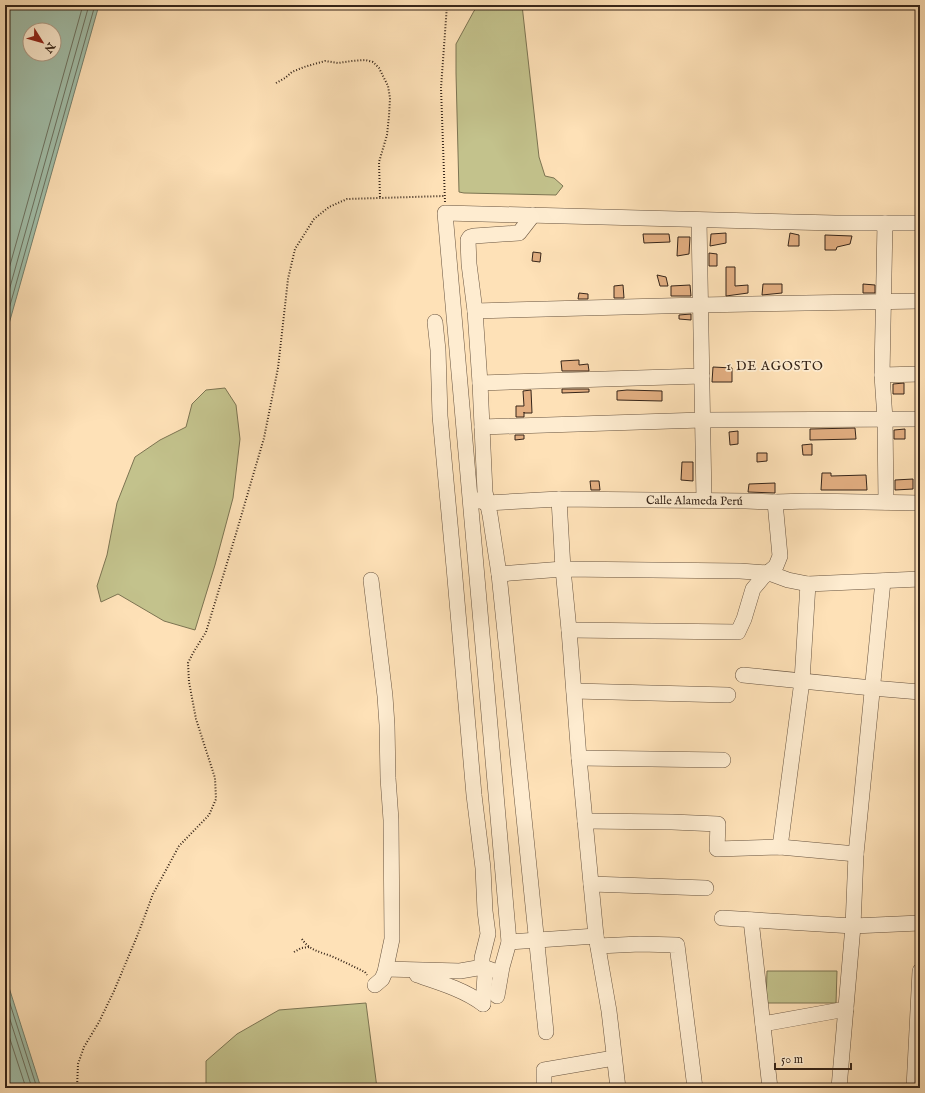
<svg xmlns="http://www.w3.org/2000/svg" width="925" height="1093" font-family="'IM FELL English',serif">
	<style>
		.green { fill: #c3c28c; stroke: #7c7452 }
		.water { fill: #a1bea9; stroke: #76816f; fill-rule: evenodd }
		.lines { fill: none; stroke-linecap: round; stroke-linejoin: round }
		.shore { stroke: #6c7261; stroke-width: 1 }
		.building { fill: #e2ae81; stroke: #362519 }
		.minor-casing { stroke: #685440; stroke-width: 16 }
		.path { stroke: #362519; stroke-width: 2; stroke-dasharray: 1 2; stroke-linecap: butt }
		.minor { stroke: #feecd0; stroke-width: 15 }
		.labels { text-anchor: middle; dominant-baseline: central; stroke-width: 3.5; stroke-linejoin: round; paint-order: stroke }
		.street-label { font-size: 12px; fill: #362519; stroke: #feecd0 }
		.neighbourhood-label { font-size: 13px; letter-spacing: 1px; fill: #362519; stroke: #feecd0 }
	</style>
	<rect width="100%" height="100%" fill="#fee1b7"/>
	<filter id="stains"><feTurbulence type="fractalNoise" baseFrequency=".005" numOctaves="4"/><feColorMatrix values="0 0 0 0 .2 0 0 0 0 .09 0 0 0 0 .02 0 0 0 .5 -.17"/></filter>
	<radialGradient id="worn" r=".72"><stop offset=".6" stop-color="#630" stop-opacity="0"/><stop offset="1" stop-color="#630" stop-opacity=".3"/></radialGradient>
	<g class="green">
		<path d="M480,5H522L539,157L545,176L554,178L563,186L556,195L464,193L459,192L456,73V44L474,11Z"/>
		<path d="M225,388L236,405L240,439L233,498L215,565L195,630L164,621L118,594L101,602L97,586L107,555L117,503L135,457L160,440L186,427L192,404L206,390Z"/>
		<path d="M767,971H837L836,1003H766Z"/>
		<path d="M366,1003L377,1088H206V1061L237,1034L279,1010Z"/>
	</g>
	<g class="water">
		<path d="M5,5H99L5,338ZM30,30H54V54H30Z"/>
		<path d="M5,975L41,1088H5Z"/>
	</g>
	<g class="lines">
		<g class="shore">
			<path d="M5,283L83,5"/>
			<path d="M5,305L89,5"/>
			<path d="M5,323L95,5"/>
			<path d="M5,988L37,1088"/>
			<path d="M5,1004L32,1088"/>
			<path d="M5,1024L26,1088"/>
		</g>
	</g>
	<g class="building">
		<path d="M726,233V243L710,246L711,234Z"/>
		<path d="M790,233L799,235V246H788Z"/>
		<path d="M643,234H669L670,242L644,243Z"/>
		<path d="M825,235L852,236L850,244L837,247L836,250H825Z"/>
		<path d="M678,237H690L689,254L677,256Z"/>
		<path d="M533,252L541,253L540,262L532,261Z"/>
		<path d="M709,253L717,254V266H709Z"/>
		<path d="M726,267H735V286L748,285V293L726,296Z"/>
		<path d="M657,275L666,277L668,286H660Z"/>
		<path d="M763,284H782V293L762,295Z"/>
		<path d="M863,284L875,285V293H863Z"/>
		<path d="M623,285L624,298H614V286Z"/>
		<path d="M690,285L691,296H671V286Z"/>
		<path d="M579,293L588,294V299H578Z"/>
		<path d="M691,314V320L679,319V315Z"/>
		<path d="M579,360V365L588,364L589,371H562L561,361Z"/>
		<path d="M713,367L732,368V382H712Z"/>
		<path d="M904,383V394H893V384Z"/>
		<path d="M562,389H589V392L562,393Z"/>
		<path d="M531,390L532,413H524V412V417H516V406H524L523,391Z"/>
		<path d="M627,390L662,391V401L617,400V391Z"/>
		<path d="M855,428L856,439L810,440V429Z"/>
		<path d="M905,429V439H894V430Z"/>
		<path d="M738,431V444L730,445L729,432Z"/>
		<path d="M515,435H524V439L515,440Z"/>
		<path d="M812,444V455H803L802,445Z"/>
		<path d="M757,453H767V461L757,462Z"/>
		<path d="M682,462H693V481L681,480Z"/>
		<path d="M822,473H831V476L866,475L867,490H821Z"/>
		<path d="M913,479V489L895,490V480Z"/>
		<path d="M590,481H599L600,490H591Z"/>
		<path d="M775,483V493L748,492L749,484Z"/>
	</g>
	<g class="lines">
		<g class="minor-casing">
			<g id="minor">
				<path d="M533,215L519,233L474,236L470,237L468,240L469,264L475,311L480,383L485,492L490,515L499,574L546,1032"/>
				<path d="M699,220L704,500"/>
				<path d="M885,223L882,375L885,419L886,502"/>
				<path d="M475,311L700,305L920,301"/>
				<path d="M435,322L438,350L440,416L454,567L474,795L483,868L485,911L488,934L482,958V963L485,975L483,1004"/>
				<path d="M882,375L920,374"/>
				<path d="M480,383L702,376"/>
				<path d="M482,427L702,420L920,419"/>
				<path d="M559,499L563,569L569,630L579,758L596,936L609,1011L618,1088"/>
				<path id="s1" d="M477,500L487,503L559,499L746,501L775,502L808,501L920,503"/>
				<path d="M499,574L563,569L740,571L769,573L788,580L808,584L920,579"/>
				<path d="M371,580L385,696L387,725L388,778L391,820L392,939L385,972L382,979L375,985"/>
				<path d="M569,630L738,632L744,619L753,589L763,577L776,566L780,556L775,502"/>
				<path d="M743,675L872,688L920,692"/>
				<path d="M574,691L728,695"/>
				<path d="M579,758L723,760"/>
				<path d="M585,821L672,822L718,824L717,849L780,847L856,854"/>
				<path d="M780,847L802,681L808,584"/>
				<path d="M591,884L706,888"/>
				<path d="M722,918L853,926L920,923"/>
				<path d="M751,920L770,1088"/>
				<path d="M509,942L596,936"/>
				<path d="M598,946L640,944L677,945L695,1088"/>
				<path d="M386,969L460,971L483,967L492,970"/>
				<path d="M417,975C438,982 465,990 483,1004"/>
				<path d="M497,996L502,967L509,942L445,213L835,223H920"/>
				<path d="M763,1024L846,1009"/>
				<path d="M544,1088V1070L614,1058"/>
				<path d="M839,1088L853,926L856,854L883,581"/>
				<path d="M914,1088L920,971"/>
			</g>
		</g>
		<g class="path">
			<path d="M276,83L285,78L292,72L304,67L325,61L338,63L352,61L365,60L373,62L379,68L388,86L390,98L389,116L387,135L379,162L380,198"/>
			<path d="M445,202L441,88L447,5"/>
			<path d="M302,939C309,950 320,952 331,956C343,961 354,967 365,972L367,975"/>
			<path d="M294,952L301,948L309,947"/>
			<path d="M77,1088L78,1064L84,1047L99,1022L114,991L138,934L153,894L179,846L209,815L216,799L215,778L196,719L189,682L188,663L193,653L206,632L235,537L264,438L278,368L288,279L295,249L314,219L329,207L347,199L444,196"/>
		</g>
		<use href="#minor" class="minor"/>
	</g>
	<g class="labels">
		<g class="street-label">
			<text stroke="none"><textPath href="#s1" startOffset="218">Calle Alameda Perú</textPath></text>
		</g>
		<g class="neighbourhood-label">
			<text x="775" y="366">1 DE AGOSTO</text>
		</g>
	</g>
	<rect width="925" height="1093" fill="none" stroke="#fee1b7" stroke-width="20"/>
	<rect x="6" y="6" width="913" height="1081" fill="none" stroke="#362519" stroke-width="2"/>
	<rect x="10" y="10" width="905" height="1073" fill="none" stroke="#362519"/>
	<g transform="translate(42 42) rotate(127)"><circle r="19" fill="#feecd0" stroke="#ae9c87"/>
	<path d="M0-3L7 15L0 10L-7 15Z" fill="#8f2418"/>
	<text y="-6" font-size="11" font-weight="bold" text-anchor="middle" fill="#362519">N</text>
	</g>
	<path d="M775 1063v6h76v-6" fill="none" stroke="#362519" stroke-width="2"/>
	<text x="781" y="1063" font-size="12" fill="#362519" stroke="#feecd0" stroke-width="3" paint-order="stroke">50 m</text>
	<rect width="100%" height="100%" filter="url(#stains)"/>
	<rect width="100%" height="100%" fill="url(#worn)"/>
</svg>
